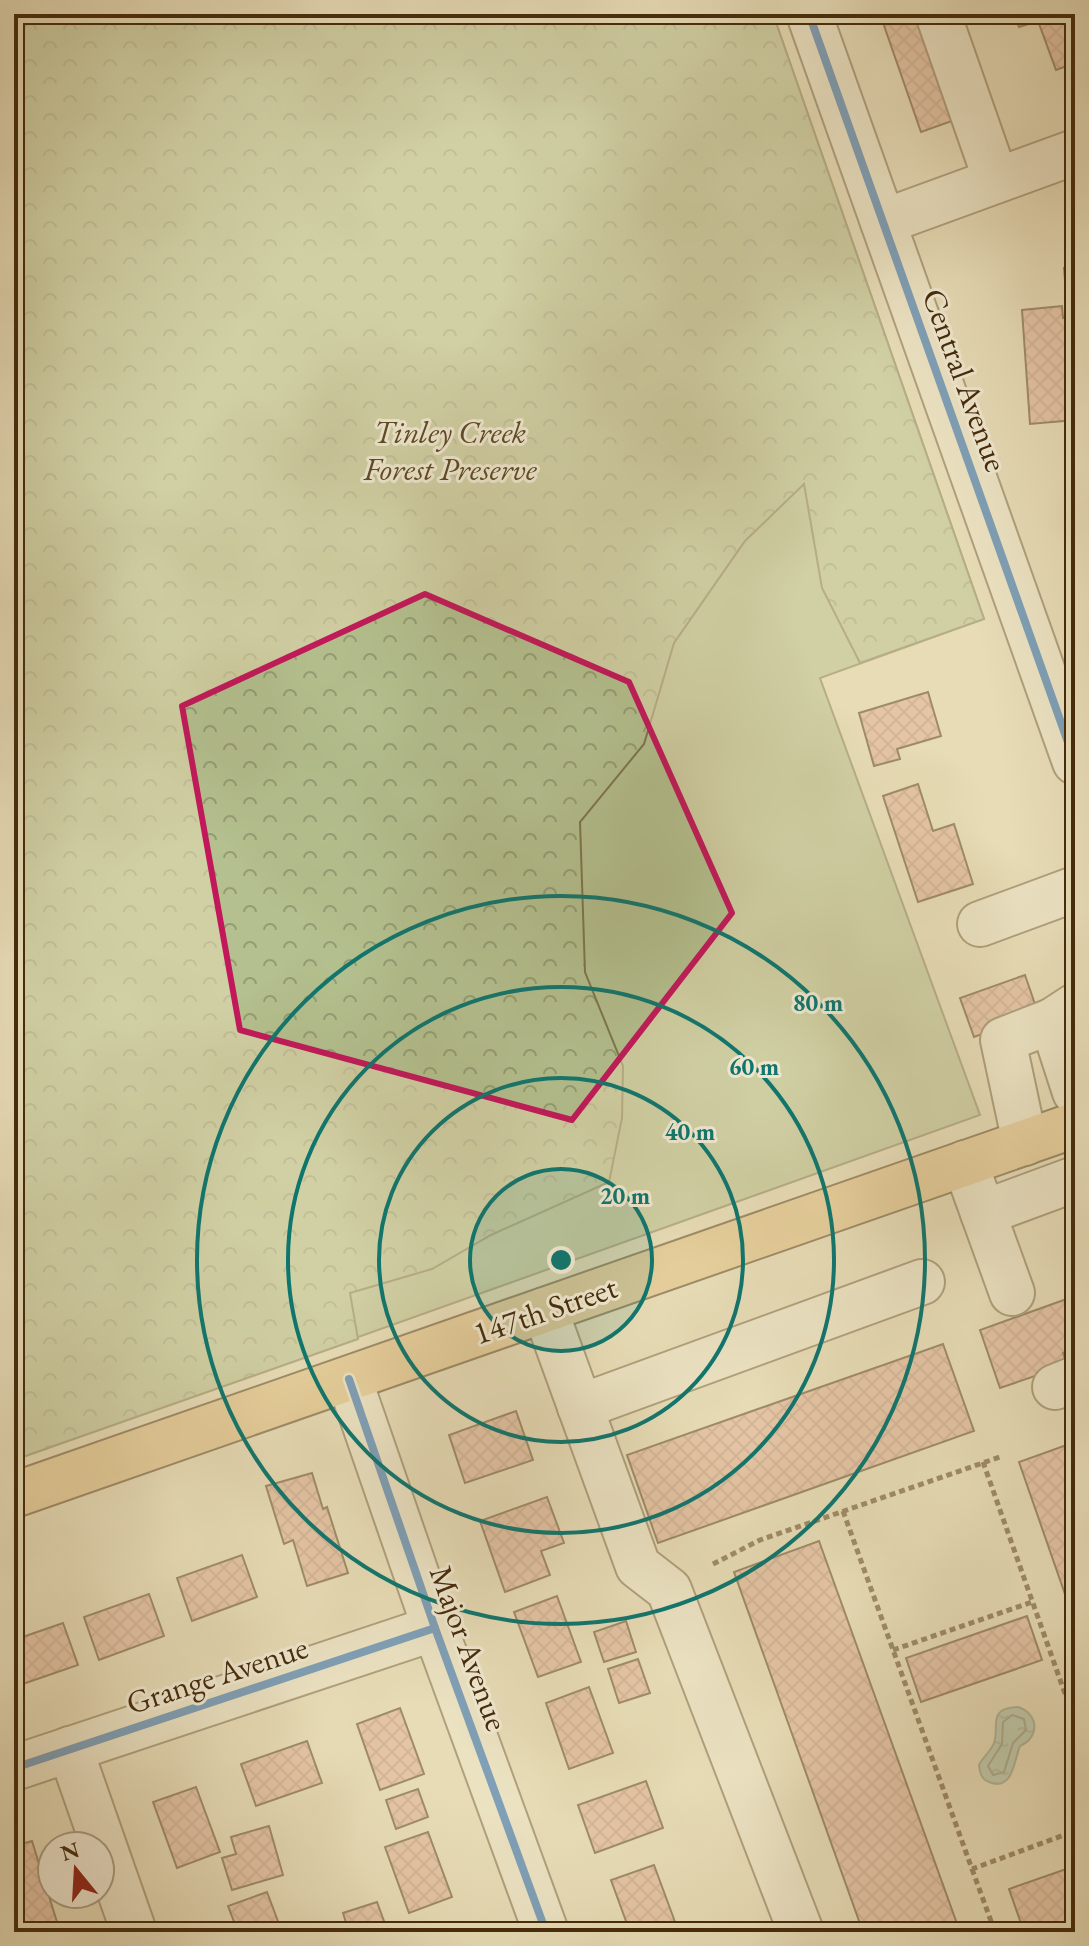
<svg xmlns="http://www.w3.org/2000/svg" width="1089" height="1946" font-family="'EB Garamond',serif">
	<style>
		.green { fill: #b4c08f; stroke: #7d764d; stroke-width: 2 }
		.forest { fill: url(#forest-crowns); stroke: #7d764d; stroke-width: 2 }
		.water { fill: url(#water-ripples); stroke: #77826a; stroke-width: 2 }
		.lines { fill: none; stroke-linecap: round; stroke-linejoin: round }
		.shore { stroke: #6e745a; stroke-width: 2 }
		.building { fill: url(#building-cross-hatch); stroke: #462c0b; stroke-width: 2 }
		.minor-casing { stroke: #6e5836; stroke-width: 48 }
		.major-casing { stroke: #462c0b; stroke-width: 48 }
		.path { stroke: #462c0b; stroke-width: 5; stroke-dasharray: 6 4; stroke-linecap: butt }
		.minor { stroke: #efe8d0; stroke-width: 44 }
		.major { stroke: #e4be7c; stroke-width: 44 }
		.cycleway-casing { stroke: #efe8d0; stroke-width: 13 }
		.cycleway { stroke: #0057b8; stroke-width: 8 }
		.marked { fill: none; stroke: #c2185b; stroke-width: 6; stroke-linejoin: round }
		.ring { fill: none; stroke: #0f766e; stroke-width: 4 }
		.labels { text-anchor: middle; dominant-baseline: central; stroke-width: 6; stroke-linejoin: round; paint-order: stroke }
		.street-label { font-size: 32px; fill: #462c0b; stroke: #efe8d0 }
		.park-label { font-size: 32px; font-style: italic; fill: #5c4a25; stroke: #efe8d0 }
		.centre { fill: #0f766e; stroke: #efe8d0; stroke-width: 4 }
		.ring-label { font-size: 24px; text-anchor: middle; font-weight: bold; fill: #0f766e; stroke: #efe8d0; stroke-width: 6; stroke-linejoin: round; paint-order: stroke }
	</style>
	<defs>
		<pattern id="forest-crowns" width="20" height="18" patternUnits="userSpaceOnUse" patternTransform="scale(2)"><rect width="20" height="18" fill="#b4c08f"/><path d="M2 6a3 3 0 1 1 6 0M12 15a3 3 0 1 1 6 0" fill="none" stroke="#949c73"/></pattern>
		<pattern id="water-ripples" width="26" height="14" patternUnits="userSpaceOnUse" patternTransform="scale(2)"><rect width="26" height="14" fill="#97bcaa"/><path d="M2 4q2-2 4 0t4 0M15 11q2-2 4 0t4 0" fill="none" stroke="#7d9989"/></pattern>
		<pattern id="building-cross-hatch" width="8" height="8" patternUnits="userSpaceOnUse" patternTransform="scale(2)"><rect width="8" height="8" fill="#e3a890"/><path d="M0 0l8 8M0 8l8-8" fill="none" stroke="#ba8974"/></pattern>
	</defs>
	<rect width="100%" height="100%" fill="#e7dcb7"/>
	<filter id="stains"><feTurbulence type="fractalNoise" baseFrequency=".0025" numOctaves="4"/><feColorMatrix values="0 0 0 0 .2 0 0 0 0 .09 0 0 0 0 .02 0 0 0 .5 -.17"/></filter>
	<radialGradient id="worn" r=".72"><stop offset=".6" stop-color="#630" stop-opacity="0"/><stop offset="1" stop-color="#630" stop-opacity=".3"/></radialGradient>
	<path class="green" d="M14,14H773L984,619L820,678L980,1115L14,1460Z"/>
	<path class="forest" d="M28,14H773L984,619L860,663L822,588L804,484L745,541L674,643L644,744L580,822L585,972L623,1066L622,1118L609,1182L491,1235L432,1269L350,1293L358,1339L14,1460V28Z"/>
	<path class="water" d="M1018,1707C1039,1714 1040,1737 1020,1746C1014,1760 1013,1792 989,1782C981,1779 980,1773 979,1765C983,1757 991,1751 994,1743C1000,1727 986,1708 1018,1707Z"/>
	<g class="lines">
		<path class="shore" d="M1012,1715L1024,1719L1026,1730L1013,1743L1004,1772L993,1775L988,1766L1002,1744L1003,1722Z"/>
	</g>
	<g class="building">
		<path d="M880,14H915L952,121L921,132Z"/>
		<path d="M1014,14H1075V63L1056,70L1038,21L1019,27Z"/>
		<path d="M1075,193V420L1030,424L1022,310L1062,306L1063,318L1068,317L1064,268H1073L1067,194Z"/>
		<path d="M928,692L941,736L897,749L900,759L874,766L859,713Z"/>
		<path d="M918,784L933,831L954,824L973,884L918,902L883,796Z"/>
		<path d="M1025,975L1038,1013L974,1037L960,998Z"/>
		<path d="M1075,1296V1349L1063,1353L1067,1365L1000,1388L980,1330Z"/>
		<path d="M943,1344L974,1431L658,1543L627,1455Z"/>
		<path d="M516,1411L533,1460L465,1483L449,1435Z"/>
		<path d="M1075,1442V1623L1019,1462Z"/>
		<path d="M312,1473L323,1509L327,1507L348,1573L307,1586L293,1540L284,1544L266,1486Z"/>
		<path d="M547,1497L564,1543L541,1551L550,1575L505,1592L480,1521Z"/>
		<path d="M819,1541L960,1932H863L734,1572Z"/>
		<path d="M242,1555L257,1597L192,1621L177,1578Z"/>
		<path d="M149,1594L164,1636L99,1660L84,1617Z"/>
		<path d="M557,1596L581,1662L538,1677L514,1612Z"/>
		<path d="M1027,1616L1042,1660L921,1702L906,1658Z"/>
		<path d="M626,1621L636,1652L604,1662L594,1632Z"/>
		<path d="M63,1623L78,1665L14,1687V1640Z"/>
		<path d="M638,1659L650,1693L619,1703L608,1669Z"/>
		<path d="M589,1687L613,1753L569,1769L546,1703Z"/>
		<path d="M400,1708L424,1774L380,1790L357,1724Z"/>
		<path d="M307,1741L322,1783L256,1806L241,1764Z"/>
		<path d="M646,1781L663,1828L595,1853L578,1805Z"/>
		<path d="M196,1787L220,1852L177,1868L153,1802Z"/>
		<path d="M418,1789L428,1817L396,1829L386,1800Z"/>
		<path d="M269,1826L283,1875L232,1890L222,1858L236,1854L231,1837Z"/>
		<path d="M428,1832L452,1897L409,1913L385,1847Z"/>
		<path d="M32,1841L57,1922L25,1932H14V1846Z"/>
		<path d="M654,1865L678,1930L630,1932L611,1880Z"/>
		<path d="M1075,1866V1932H1024L1009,1889Z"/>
		<path d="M267,1892L282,1932H238L228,1906Z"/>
		<path d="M377,1902L388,1932H349L343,1913Z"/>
	</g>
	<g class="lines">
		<g class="minor-casing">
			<g id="minor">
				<path d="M809,14L1075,762"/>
				<path d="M938,14L996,180"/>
				<path d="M883,222L1075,152"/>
				<path d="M980,924L1075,889"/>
				<path d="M1075,1006L1052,1021L1075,1092"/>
				<path d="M1025,1143L1003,1040L1052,1021"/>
				<path d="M965,1163L1012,1293"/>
				<path d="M983,1213L1075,1179"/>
				<path d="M545,1310L638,1566L669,1590L801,1932"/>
				<path d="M349,1379L435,1628L546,1932"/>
				<path d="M1055,1387L1075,1379"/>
				<path d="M580,1407L922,1282"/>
				<path d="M70,1749L134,1932"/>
				<path d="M14,1768L435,1628"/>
			</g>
		</g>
		<g class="major-casing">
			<path id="major" d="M14,1495L1075,1125"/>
		</g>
		<g class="path">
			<path d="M983,1462L1075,1722"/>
			<path d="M843,1511L972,1869L1075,1831"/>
			<path d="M713,1564L760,1540L1000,1457L999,1454"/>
			<path d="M893,1650L1032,1602"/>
			<path d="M972,1869L995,1932"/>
		</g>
		<use href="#minor" class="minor"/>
		<use href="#major" class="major"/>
		<g class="cycleway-casing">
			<g id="cycleway">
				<path d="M809,14L1075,762"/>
				<path d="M349,1379L435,1628L546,1932"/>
				<path d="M14,1768L435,1628"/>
			</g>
		</g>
		<use href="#cycleway" class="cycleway"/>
	</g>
	<path d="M0 0H1089V1946H0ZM425,594L629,682L732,913L572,1120L240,1030L182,706Z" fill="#e7dcb7" fill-opacity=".55" fill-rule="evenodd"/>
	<path class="marked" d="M425,594L629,682L732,913L572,1120L240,1030L182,706Z"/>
	<circle cx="561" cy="1260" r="91" fill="#0f766e" fill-opacity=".12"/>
	<g class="ring">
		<circle cx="561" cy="1260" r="91"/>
		<circle cx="561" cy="1260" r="182"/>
		<circle cx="561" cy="1260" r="273"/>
		<circle cx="561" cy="1260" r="364"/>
	</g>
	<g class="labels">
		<g class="street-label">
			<text transform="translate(965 380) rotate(70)">Central Avenue</text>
			<text transform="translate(545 1310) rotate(-19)">147th Street</text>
			<text transform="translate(469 1648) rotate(70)">Major Avenue</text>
			<text transform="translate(217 1675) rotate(-18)">Grange Avenue</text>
		</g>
		<g class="park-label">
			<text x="450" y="432">Tinley Creek<tspan x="450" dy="37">Forest Preserve</tspan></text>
		</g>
	</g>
	<circle cx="561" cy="1260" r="12" class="centre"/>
	<g class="ring-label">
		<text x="818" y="1011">80 m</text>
		<text x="754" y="1075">60 m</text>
		<text x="690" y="1140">40 m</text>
		<text x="625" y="1204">20 m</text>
	</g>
	<rect width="1089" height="1946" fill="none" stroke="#e7dcb7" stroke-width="48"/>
	<rect x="16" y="16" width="1057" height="1914" fill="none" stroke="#462c0b" stroke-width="4"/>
	<rect x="24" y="24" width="1041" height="1898" fill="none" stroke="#462c0b" stroke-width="2"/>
	<g transform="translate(76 1870) rotate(342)"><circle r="38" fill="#efe8d0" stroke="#ab9d81" stroke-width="2"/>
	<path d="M0-6L14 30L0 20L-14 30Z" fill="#8f2418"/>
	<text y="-12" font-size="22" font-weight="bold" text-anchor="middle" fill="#462c0b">N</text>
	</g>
	<rect width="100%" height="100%" filter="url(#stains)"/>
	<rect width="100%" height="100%" fill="url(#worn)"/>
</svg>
